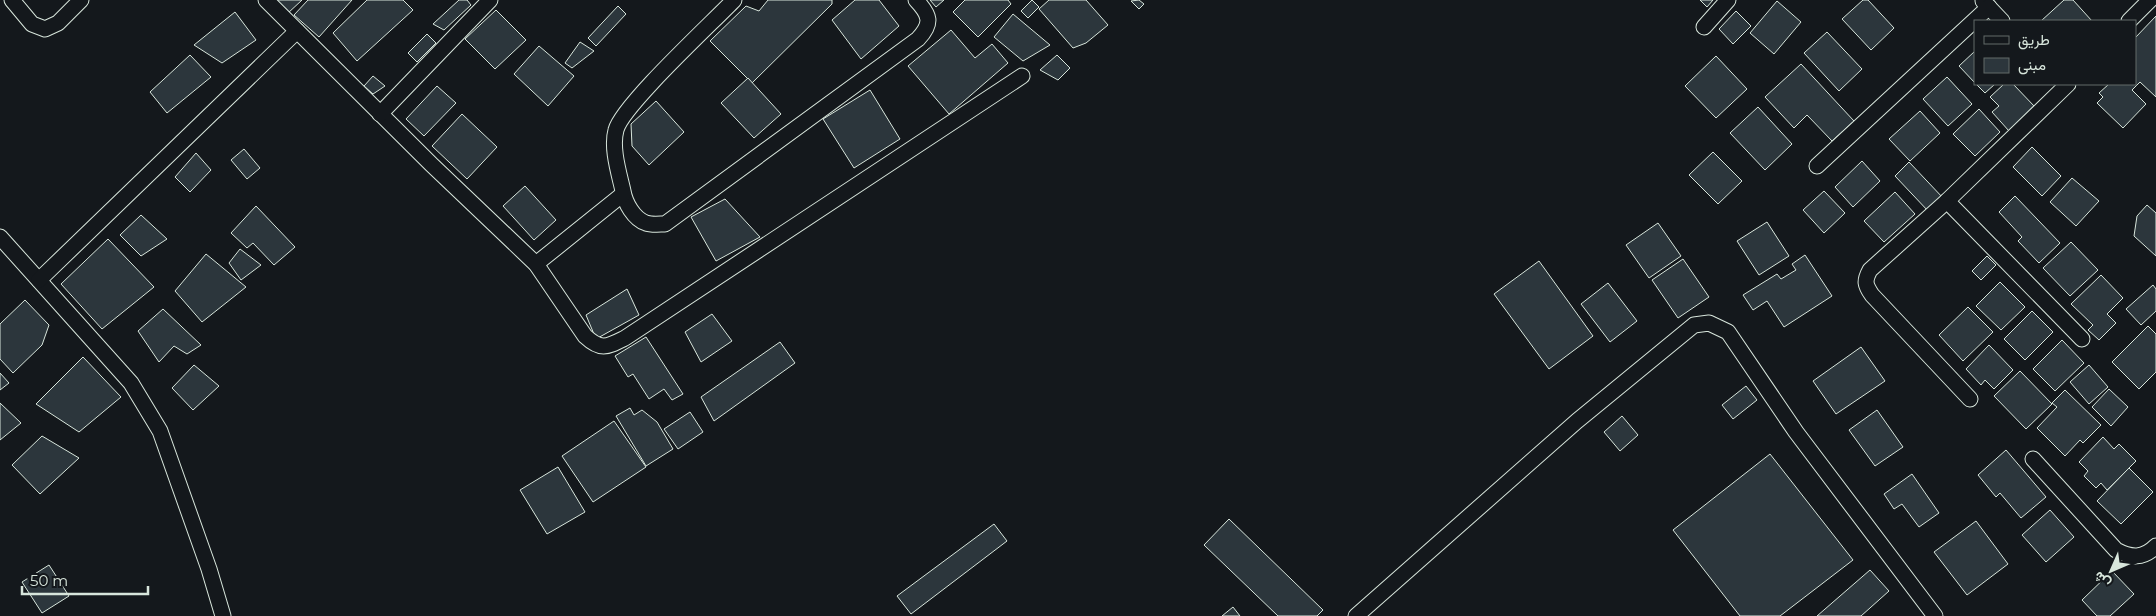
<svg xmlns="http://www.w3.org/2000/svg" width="2156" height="616" font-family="Montserrat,Vazirmatn,sans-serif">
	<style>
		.building { fill: #2c363c; stroke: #d8e6dc }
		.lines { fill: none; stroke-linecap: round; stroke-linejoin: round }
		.minor-casing { stroke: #d8e6dc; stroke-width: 17 }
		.minor { stroke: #14181c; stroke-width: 15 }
	</style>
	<rect width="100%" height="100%" fill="#14181c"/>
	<g class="building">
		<path d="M274,0H302L287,14Z"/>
		<path d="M308,0H352L319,37L294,15Z"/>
		<path d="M367,0H403L413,10L357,61L333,33Z"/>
		<path d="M459,0H467L471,5L444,30L433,24Z"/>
		<path d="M768,0H832V4L752,83L710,41L746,6L759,11Z"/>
		<path d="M855,0H879L899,26L861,59L832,20Z"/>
		<path d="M930,0H944L936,7Z"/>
		<path d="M965,0H1008L1011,4L978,37L953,12Z"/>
		<path d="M1032,0L1039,7L1028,18L1021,11Z"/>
		<path d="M1049,0H1086L1108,25L1086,43L1073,48L1039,9Z"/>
		<path d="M1139,0L1144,4L1139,9L1131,1Z"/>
		<path d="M1700,0H1713L1707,7Z"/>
		<path d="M1863,0H1868L1894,28L1871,50L1842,19Z"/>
		<path d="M2064,0H2073L2092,21H2041Z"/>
		<path d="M1777,1L1801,22L1774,54L1750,33Z"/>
		<path d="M618,6L626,14L596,46L588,38Z"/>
		<path d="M496,10L526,40L495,69L465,39Z"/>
		<path d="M1736,11L1751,26L1733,44L1719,29Z"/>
		<path d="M235,12L256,40L222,63L194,45Z"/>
		<path d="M1013,14L1050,45L1023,61L994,37Z"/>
		<path d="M2156,16V97L2140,82L2132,90L2146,104L2123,128L2097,103L2103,97L2099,93L2109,84H2135V38Z"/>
		<path d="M951,30L975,58L992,44L1008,63L949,114L908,66Z"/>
		<path d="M1827,32L1862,69L1839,91L1804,53Z"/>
		<path d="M427,34L436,43L417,62L408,53Z"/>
		<path d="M580,42L594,51L572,68L565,63Z"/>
		<path d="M539,46L574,76L548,106L514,74Z"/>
		<path d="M1975,51V83L1959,66Z"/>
		<path d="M190,55L211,77L167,113L150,92Z"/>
		<path d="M1057,55L1070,68L1058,80L1040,70Z"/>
		<path d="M1716,56L1747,89L1716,118L1685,86Z"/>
		<path d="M1801,64L1854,121L1832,141L1807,115L1794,128L1765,97Z"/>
		<path d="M373,76L385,86L373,94L364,86Z"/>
		<path d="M1947,77L1972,104L1948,126L1923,99Z"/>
		<path d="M748,78L781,114L754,138L721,103Z"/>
		<path d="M1976,84H1995L1985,93Z"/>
		<path d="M2004,84H2013L2035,107L2009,131L1992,112L1999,106L1990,97Z"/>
		<path d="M437,86L456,103L424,136L406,119Z"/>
		<path d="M870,90L900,139L854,168L823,119Z"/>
		<path d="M656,101L684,132L649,165L632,146L631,124Z"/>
		<path d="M1758,107L1792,144L1765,170L1730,133Z"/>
		<path d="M1979,109L2000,132L1975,156L1953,134Z"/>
		<path d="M1920,111L1940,133L1910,161L1889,139Z"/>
		<path d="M462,114L497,147L467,179L432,146Z"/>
		<path d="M2032,147L2061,176L2042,196L2013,167Z"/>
		<path d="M244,149L260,168L247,179L231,160Z"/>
		<path d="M1713,152L1742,181L1718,204L1689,175Z"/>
		<path d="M196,153L211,170L190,192L175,177Z"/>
		<path d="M1862,161L1880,181L1853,207L1835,187Z"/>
		<path d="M1909,162L1944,199L1929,212L1895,176Z"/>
		<path d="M2072,178L2099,201L2076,226L2050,202Z"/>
		<path d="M525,186L556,220L534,240L503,206Z"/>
		<path d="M1824,191L1845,213L1824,233L1803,210Z"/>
		<path d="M1895,192L1915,214L1884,242L1864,221Z"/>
		<path d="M2015,196L2060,243L2039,263L2018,241L2022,237L1999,212Z"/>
		<path d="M725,199L760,237L716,261L691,217Z"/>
		<path d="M2147,205L2156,213V256L2134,236L2137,216Z"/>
		<path d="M256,206L295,247L274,265L253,243L247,248L231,233Z"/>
		<path d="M141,215L167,239L141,256L120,235Z"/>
		<path d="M1767,222L1789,256L1759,275L1737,241Z"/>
		<path d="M1658,223L1681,256L1649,278L1626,245Z"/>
		<path d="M108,239L154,287L102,329L61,284Z"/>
		<path d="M2071,242L2098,270L2070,296L2043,268Z"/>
		<path d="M240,249L261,265L241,280L229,263Z"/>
		<path d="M206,254L246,287L202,322L175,291Z"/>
		<path d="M1805,255L1832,296L1784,327L1767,301L1753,310L1743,295L1777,274L1781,279L1796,270L1792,264Z"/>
		<path d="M1987,256L1996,265L1981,280L1972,271Z"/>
		<path d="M1683,259L1709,297L1678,318L1652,280Z"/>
		<path d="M1539,261L1593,336L1549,369L1494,294Z"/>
		<path d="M2101,275L2123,298L2107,314L2116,323L2099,340L2088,330L2093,325L2071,304Z"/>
		<path d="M2000,282L2025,307L2001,330L1976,306Z"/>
		<path d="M1608,283L1637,321L1610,342L1581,304Z"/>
		<path d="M2153,285L2156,289V311L2141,325L2126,309Z"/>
		<path d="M627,289L639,315L596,339L586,315Z"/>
		<path d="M25,300L49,325L42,345L13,373L0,359V324Z"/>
		<path d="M1968,307L1993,332L1963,361L1939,335Z"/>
		<path d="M163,309L201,345L187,354L174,346L159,362L138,331Z"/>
		<path d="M2032,311L2053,332L2025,360L2004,339Z"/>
		<path d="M712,314L732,341L701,362L685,332Z"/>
		<path d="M2148,326L2156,334V372L2139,389L2112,362Z"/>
		<path d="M646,337L683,394L672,400L664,389L649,399L633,374L628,377L615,356Z"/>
		<path d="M2062,340L2084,363L2055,391L2033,369Z"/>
		<path d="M780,342L795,363L714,421L701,397Z"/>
		<path d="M1989,345L2013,370L1994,389L1985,380L1981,385L1966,369Z"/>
		<path d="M1861,347L1885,381L1836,414L1813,381Z"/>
		<path d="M83,357L121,397L79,432L36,404Z"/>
		<path d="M194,365L219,386L193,410L172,388Z"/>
		<path d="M2089,365L2108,387L2089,404L2070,382Z"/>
		<path d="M2020,371L2052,404L2026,429L1994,396Z"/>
		<path d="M0,373L9,383L0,390Z"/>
		<path d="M1746,386L1757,400L1733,419L1722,405Z"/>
		<path d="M2109,389L2128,407L2111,426L2092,407Z"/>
		<path d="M2065,390L2101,425L2083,443L2080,440L2065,456L2037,428L2057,407L2052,403Z"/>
		<path d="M0,403L21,423L0,440Z"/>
		<path d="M630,408L634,415L642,410L657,422L673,449L646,466L616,416Z"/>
		<path d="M1877,410L1903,447L1875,466L1849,430Z"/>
		<path d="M690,412L703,432L678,449L664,429Z"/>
		<path d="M1622,416L1638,435L1620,451L1604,432Z"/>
		<path d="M614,421L646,467L593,502L562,456Z"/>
		<path d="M42,436L79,458L40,494L12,465Z"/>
		<path d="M2103,437L2114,449L2119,444L2136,461L2107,490L2101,483L2096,488L2084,476L2088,471L2079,462Z"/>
		<path d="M2006,450L2046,497L2021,518L2000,493L1996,497L1978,475Z"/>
		<path d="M1770,454L1853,560L1780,616H1740L1673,530Z"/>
		<path d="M558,467L585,512L547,534L520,490Z"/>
		<path d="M2129,468L2153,492L2121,524L2097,501Z"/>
		<path d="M1912,474L1939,513L1919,527L1902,504L1894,509L1884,494Z"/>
		<path d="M2050,510L2074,537L2046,562L2022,535Z"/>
		<path d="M1229,519L1323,610L1317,616H1278L1204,545Z"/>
		<path d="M1976,521L2008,564L1967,595L1934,552Z"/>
		<path d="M994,524L1007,541L911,614L897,596Z"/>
		<path d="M49,565L69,596L42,613L22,582Z"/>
		<path d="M1870,570L1889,591L1861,616H1817Z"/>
		<path d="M2112,571L2134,594L2110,616H2097L2082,600Z"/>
		<path d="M1233,607L1240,616H1222Z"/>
	</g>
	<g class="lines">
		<g class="minor-casing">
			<g id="minor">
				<path d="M12,0L32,24L45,29L58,23L81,0"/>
				<path d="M266,0L432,165L536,264L585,336C601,351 607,347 625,338L1022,76"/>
				<path d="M734,0C712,23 622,106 616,130C611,148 619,173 623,191C625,203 634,219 646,223C651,225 660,224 665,224L918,39C933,23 930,15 916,0"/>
				<path d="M1983,1L2002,21"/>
				<path d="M2129,21L2150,0"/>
				<path d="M1704,27L1728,0"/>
				<path d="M380,114L490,0"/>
				<path d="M1817,166L1989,7"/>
				<path d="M1947,201L2082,339"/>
				<path d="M0,237L131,383L160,431L209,569L223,616"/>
				<path d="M536,264L623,194"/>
				<path d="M39,280L297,31"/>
				<path d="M1970,399L1872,295C1865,285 1864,281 1870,270L1947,201L2068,84"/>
				<path d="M2033,459L2116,550C2131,558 2143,559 2156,546"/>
				<path d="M1356,616L1577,421L1694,325L1709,323L1728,332L1796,432L1935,616"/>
			</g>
		</g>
		<use href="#minor" class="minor"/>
	</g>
	<rect x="1974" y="20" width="162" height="65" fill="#14181c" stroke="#626a69"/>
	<rect x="1984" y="36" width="25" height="8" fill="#14181c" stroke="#626a69"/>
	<text x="2018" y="45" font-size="15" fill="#d8e6dc">طريق</text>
	<rect x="1984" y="58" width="25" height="15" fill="#2c363c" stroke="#626a69"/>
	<text x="2018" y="70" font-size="15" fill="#d8e6dc">مبنى</text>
	<g transform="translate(2111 571) rotate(225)" stroke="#14181c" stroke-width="4" paint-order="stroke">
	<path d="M0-4L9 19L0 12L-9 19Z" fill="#d8e6dc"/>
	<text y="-8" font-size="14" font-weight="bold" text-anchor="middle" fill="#d8e6dc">ش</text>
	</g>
	<path d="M22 586v8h126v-8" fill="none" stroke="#d8e6dc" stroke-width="2.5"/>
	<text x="30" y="586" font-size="15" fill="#d8e6dc" stroke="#14181c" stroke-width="4" paint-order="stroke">50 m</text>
</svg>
